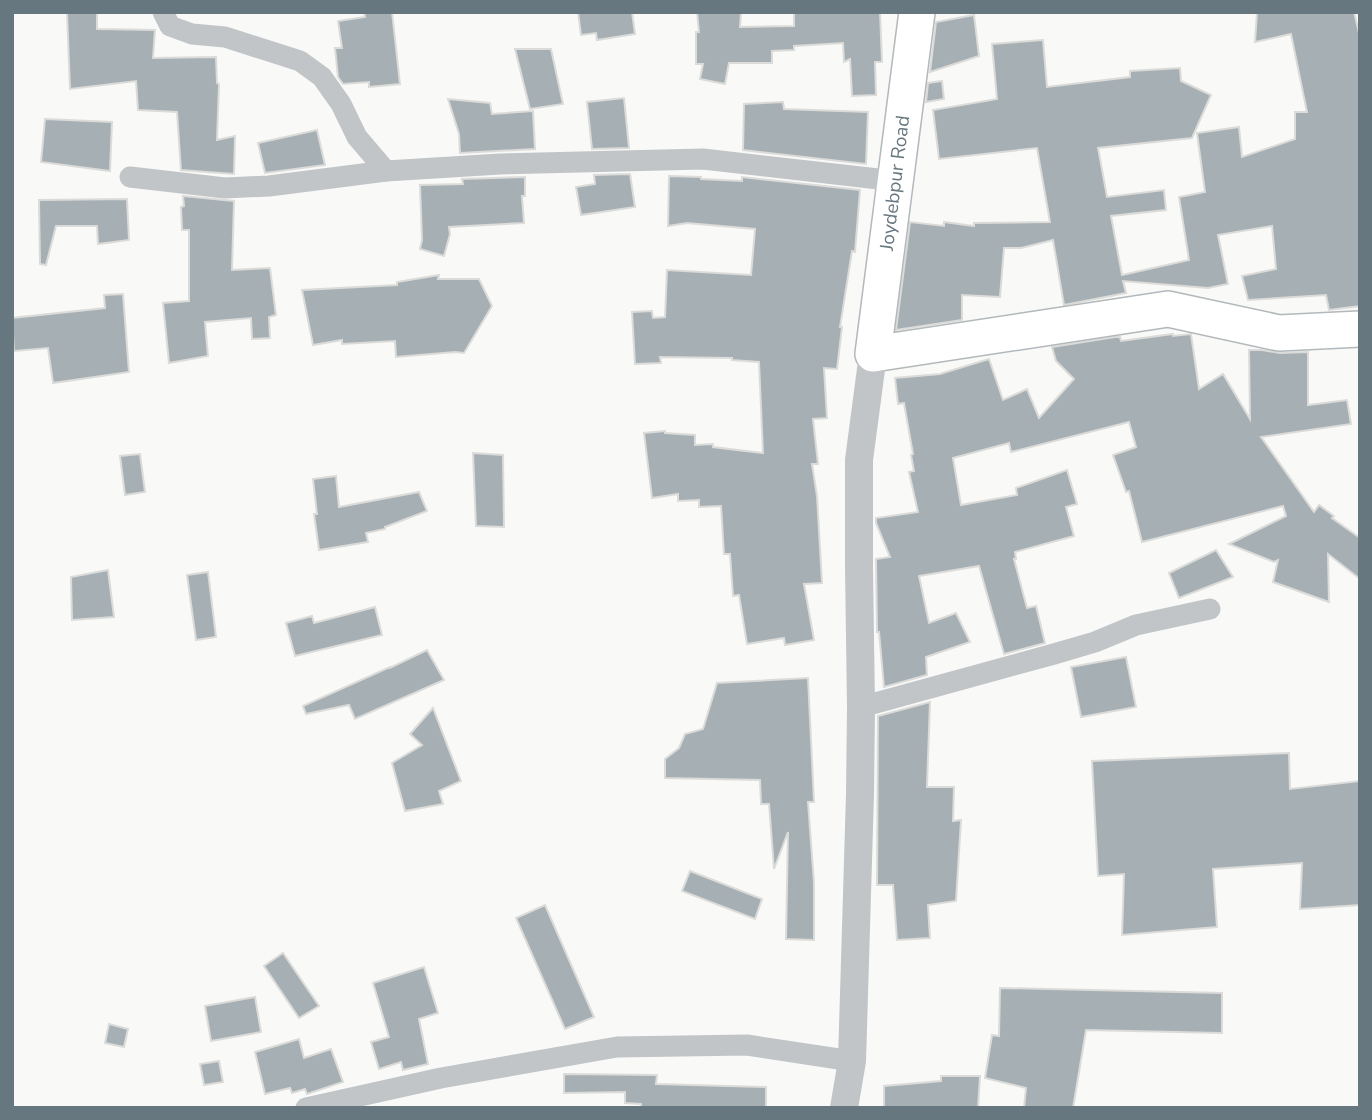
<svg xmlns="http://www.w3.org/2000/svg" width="1372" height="1120" font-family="'Nunito Sans',sans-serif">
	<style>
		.building { fill: #a6afb3; stroke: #dbdbd9; stroke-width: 2 }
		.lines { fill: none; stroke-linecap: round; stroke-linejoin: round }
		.primary-casing { stroke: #b2b8bb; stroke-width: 38 }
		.minor { stroke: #c1c5c8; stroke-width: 21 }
		.tertiary { stroke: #c1c5c8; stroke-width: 28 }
		.primary { stroke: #fff; stroke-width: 35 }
		.labels { text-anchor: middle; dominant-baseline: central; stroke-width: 7; stroke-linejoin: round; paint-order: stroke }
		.street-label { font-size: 19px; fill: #66777f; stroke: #fff }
	</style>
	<rect width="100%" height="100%" fill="#f9f9f7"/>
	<g class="building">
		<path d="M67,12H97V29L155,30L153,58L216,57L217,83L219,84L217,140L235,136L234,174L181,170L177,112L138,110L136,81L70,89Z"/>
		<path d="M364,12H392L400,84L369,87V82L343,84L338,77L335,48H342L338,21L365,17Z"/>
		<path d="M578,12H632L635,34L597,40L596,33L581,35Z"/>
		<path d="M697,12H741L740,27L794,26V12H880L882,62H875L876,95L852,96L850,59L844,62L843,43L794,46V50L772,51V63H729L725,84L700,79L703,64H696V32H699Z"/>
		<path d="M1257,12H1354L1360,37V306L1329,310L1326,295L1248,300L1242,276L1276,269L1272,226L1218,235L1228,284L1208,288L1123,281L1126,293L1064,305L1053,240L1021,248H1004L1000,297L962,295V320L896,330L910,222L944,226V222L974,226V223L1050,222L1037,148L939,159L933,110L997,99L992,44L1043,40L1047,87L1130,77V71L1180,68L1181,81L1211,95L1192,138L1098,148L1107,197L1164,190L1166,210L1111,216L1122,275L1189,260L1179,197L1205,192L1197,133L1239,127L1242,157L1295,139V112H1307L1291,34L1255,42Z"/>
		<path d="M974,15L979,56L930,72L936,22Z"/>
		<path d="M515,49H551L563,104L530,109Z"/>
		<path d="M942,81L944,99L926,102L928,83Z"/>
		<path d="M624,98L629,148L592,149L587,102Z"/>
		<path d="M448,99L490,103L492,114L533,111L535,149L460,153L459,134Z"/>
		<path d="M783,102L784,109L868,112L866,164L743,150L744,104Z"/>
		<path d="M45,119L112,122L110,171L41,162Z"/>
		<path d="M317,130L325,165L265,173L258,143Z"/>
		<path d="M630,174L635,207L581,215L576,187L595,184L594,175Z"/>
		<path d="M669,176L701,177V179L742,181V177L860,190L855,252L852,251L840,327H842L837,369L824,368L827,418L813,419L818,464H812L817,496L822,583L804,584L814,640L785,645L784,638L747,644L739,595L733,596L730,554H724L721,506L699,507V500L678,501V494L652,498L644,433L665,431V433L695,435V445L713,444V447L763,453L759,362L732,360V358L660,357L661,363L635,364L632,312L652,311L653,318L665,317L667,270L751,275L755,229L687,223L668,226Z"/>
		<path d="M525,177V196H522L524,223L449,227L450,234L444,256L420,249L422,240L420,185L463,184L462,179Z"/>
		<path d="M183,196L234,201L232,270L270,268L276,315L269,317L270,338L252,339L251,318L205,322L208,356L169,363L163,303L189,301V230H182L181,207L184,206Z"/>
		<path d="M127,199L129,240L98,244L97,226H56L46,265L40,264L39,200Z"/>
		<path d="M439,275L438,279H479L492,306L464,353L455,352L396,357L395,341L342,344V340L313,345L302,290L397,285V282Z"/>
		<path d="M123,294L129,372L53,383L48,348L14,351L12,318L105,308L104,295Z"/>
		<path d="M1173,334V336L1191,334L1199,389L1223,374L1250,419L1249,350H1262L1280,353L1308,352V405L1347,400L1351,424L1261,437L1314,512L1319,505L1334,516L1332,518L1360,538V579L1328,554L1329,602L1273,582L1278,560L1274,562L1229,544L1286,516L1283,506L1142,542L1129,491L1126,492L1113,455L1136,447L1129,422L1011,452L1009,443L953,458L961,505L1017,495L1016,488L1067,470L1077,504L1066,507L1074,536L1015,552L1016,559H1014L1027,608L1036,606L1045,643L1004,654L979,566L919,576L929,623L956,613L970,642L926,657L927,675L884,687L879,632H877V630L876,559L890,557L876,523V518L918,512L909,472L914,471L911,455L913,454L904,403L898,404L895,378L940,374L989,359L1003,400L1027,389L1039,418L1074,379L1056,361L1052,347L1115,337H1120L1121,341Z"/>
		<path d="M473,453L503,455L504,527L476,526Z"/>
		<path d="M140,454L145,492L125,495L120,456Z"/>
		<path d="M336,476L339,507L419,492L427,511L385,527V529L366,533L368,542L319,550L314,514H317L313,479Z"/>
		<path d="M1216,550L1233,577L1179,598L1169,573Z"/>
		<path d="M108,570L114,617L72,620L71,577Z"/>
		<path d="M208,572L216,637L196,640L187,575Z"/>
		<path d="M375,607L382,635L295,656L286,623L312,616L314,623Z"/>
		<path d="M427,650L444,680L355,719L349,705L306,714L303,706L390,667V668Z"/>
		<path d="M1126,657L1136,707L1081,717L1071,667Z"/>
		<path d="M808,678L814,802H808L814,883V940L786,939L788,832L774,869L769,804H761L760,780L665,778V759L679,748L685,734L703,729L717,683Z"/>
		<path d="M930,702L927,787H954L953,821L961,820L956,901L928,905L930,938L897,940L893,885H877L878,716Z"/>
		<path d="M433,708L461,781L439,791L443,804L405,811L392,763L422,745L410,734Z"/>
		<path d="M1289,753L1290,789L1360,781V905L1300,909L1302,863L1213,869L1217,927L1122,935L1124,874L1098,876L1092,761Z"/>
		<path d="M690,871L762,899L755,919L682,891Z"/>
		<path d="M545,905L594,1017L565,1029L516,918Z"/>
		<path d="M283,953L319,1006L299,1018L264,966Z"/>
		<path d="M424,967L438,1013L419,1019L428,1064L403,1070L401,1062L379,1069L371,1042L389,1037L373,983Z"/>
		<path d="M1000,988L1222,993V1033L1086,1030L1073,1108H1024L1026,1088L985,1078L992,1035L999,1036Z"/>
		<path d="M255,997L261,1032L211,1041L205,1006Z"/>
		<path d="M109,1024L128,1029L124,1047L105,1043Z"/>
		<path d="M299,1039L304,1058L331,1049L343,1082L307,1094L305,1089L292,1093L290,1088L265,1094L255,1052Z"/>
		<path d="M219,1061L223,1082L204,1085L200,1064Z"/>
		<path d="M564,1074L657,1075L656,1084L766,1087V1108H641V1104L625,1103V1092L564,1093Z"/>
		<path d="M941,1076H980L978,1108H884V1086L941,1081Z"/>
	</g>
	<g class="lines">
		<g class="primary-casing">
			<path id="primary" d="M917,12L873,354L1168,309L1279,333L1360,329"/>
		</g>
		<g class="minor">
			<path d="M163,12L170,26L192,34L225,37L300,61L322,77L341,104L357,137L386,171"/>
			<path d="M130,177L225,188L269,186L386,171L500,164L703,159L896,181"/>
			<path d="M861,707L1054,654L1095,642L1136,625L1210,609"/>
			<path d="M306,1108L441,1078L617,1047L747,1045L852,1061"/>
		</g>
		<path class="tertiary" d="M844,1108L852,1061L860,794L861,707L859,568V460L873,354"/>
		<use href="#primary" class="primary"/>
	</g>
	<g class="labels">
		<g class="street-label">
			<text transform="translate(895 183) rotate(-83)">Joydebpur Road</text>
		</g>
	</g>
	<rect width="1372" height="1120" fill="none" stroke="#66777f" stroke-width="28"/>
</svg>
